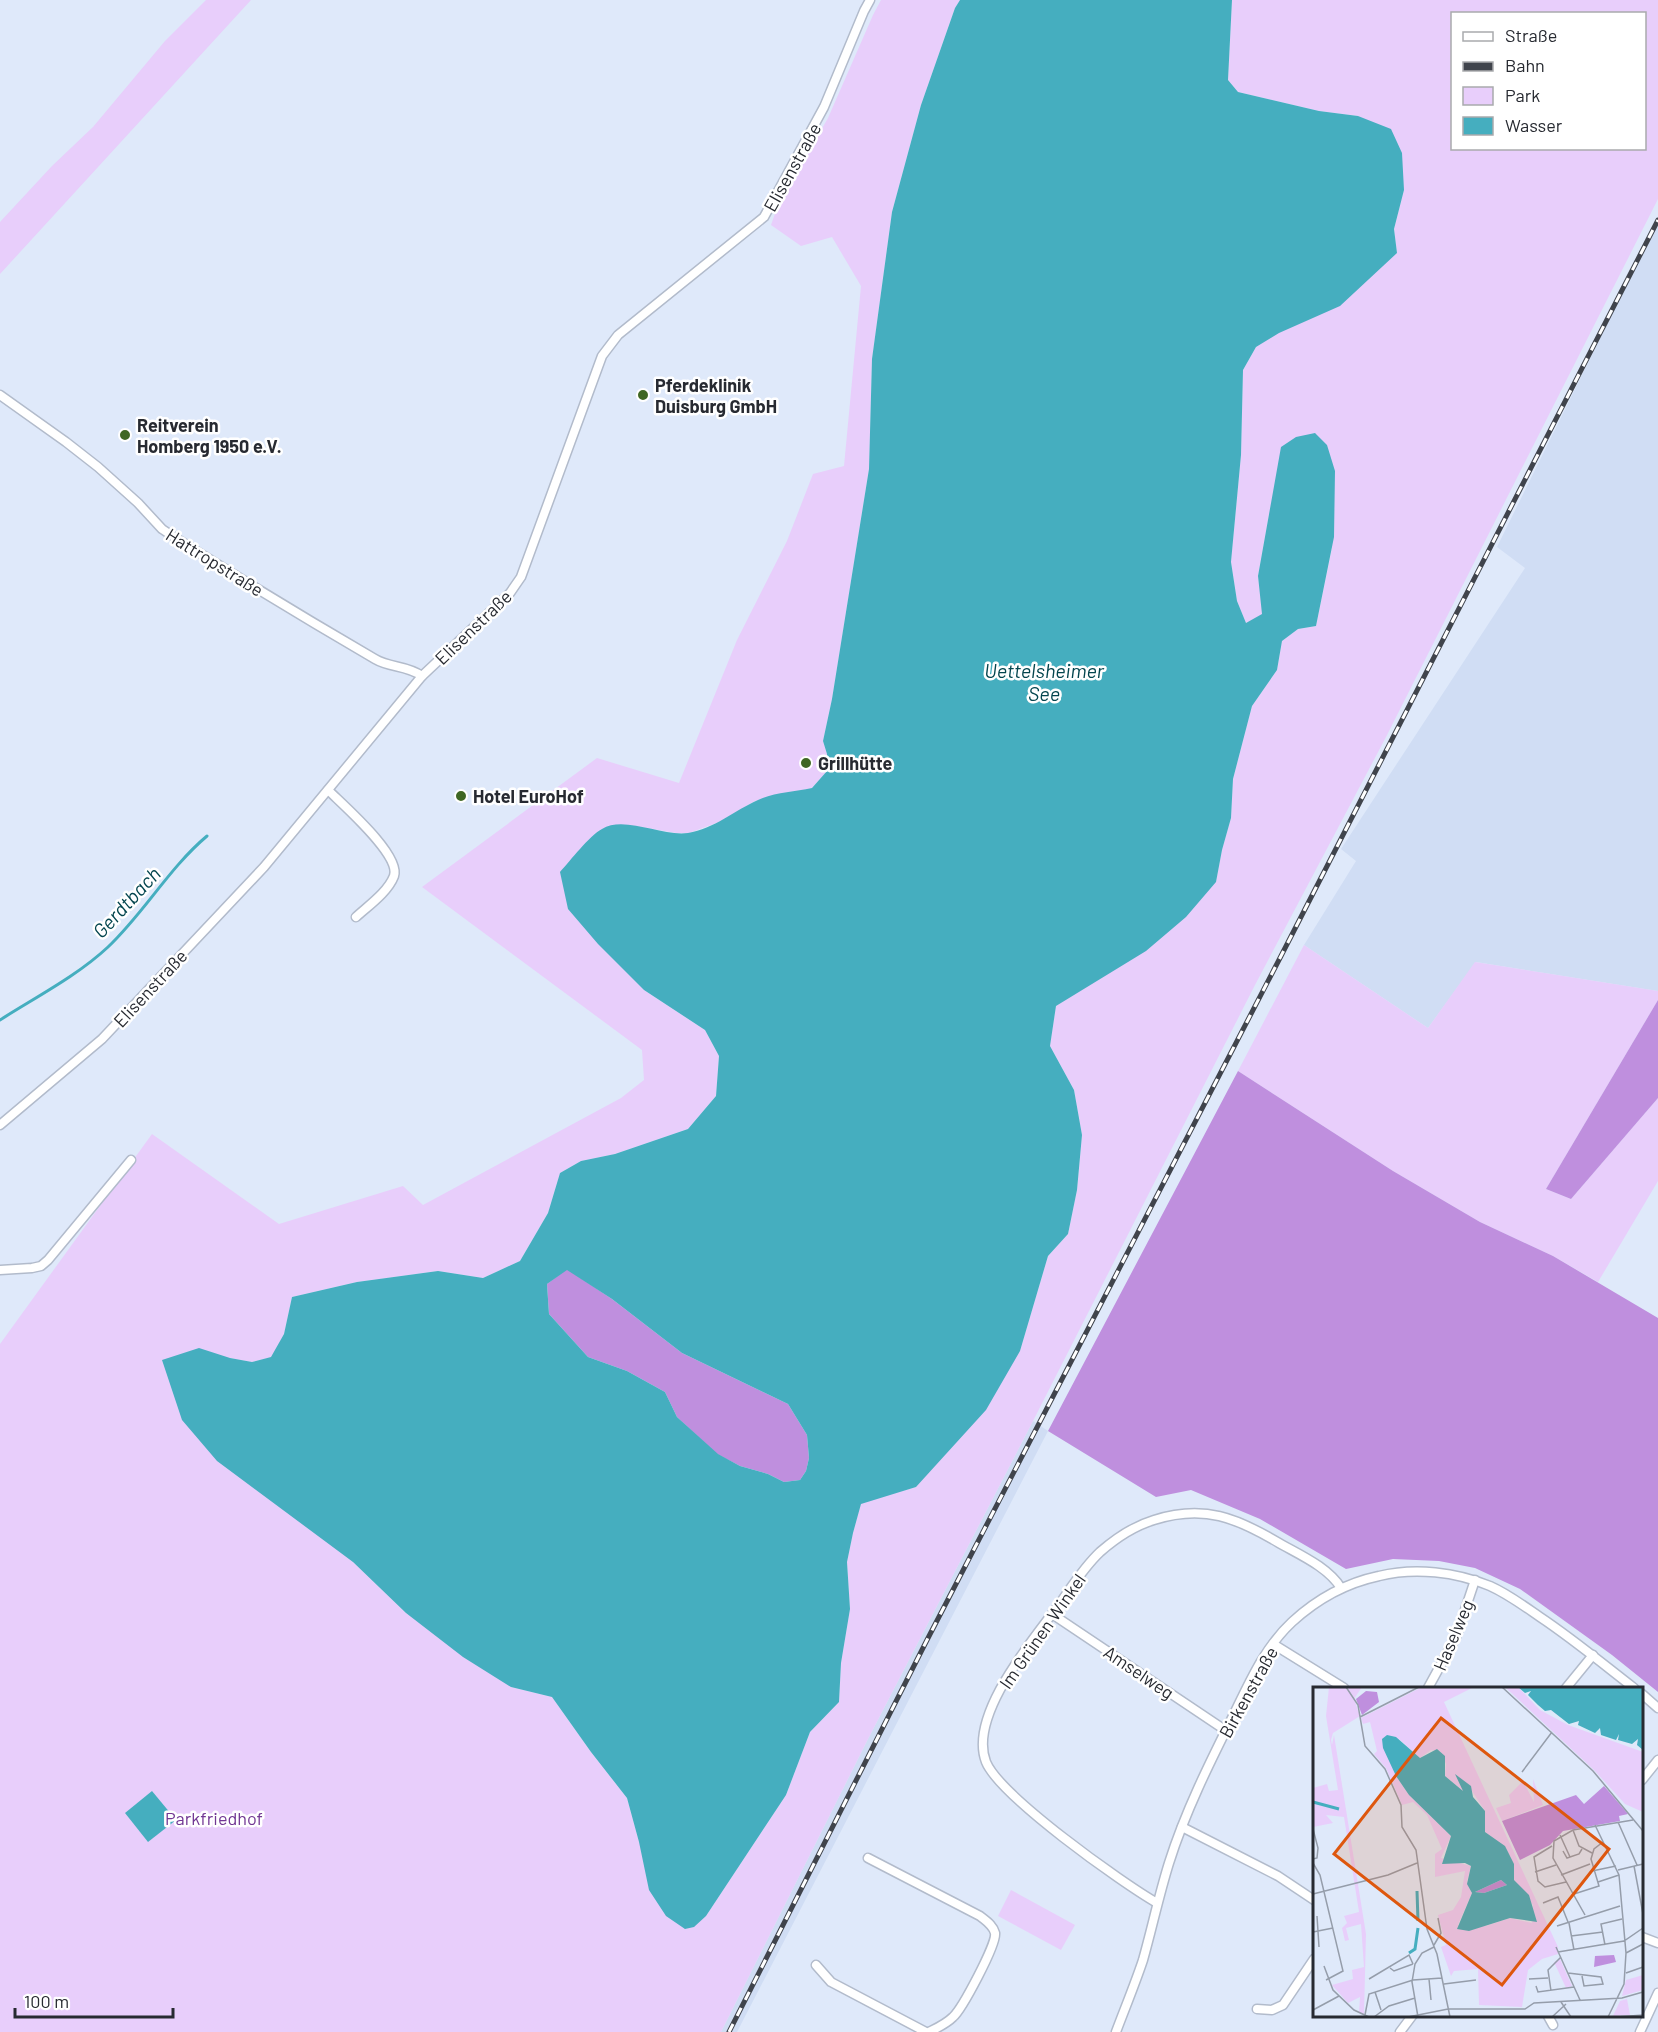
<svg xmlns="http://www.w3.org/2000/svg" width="1658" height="2032" font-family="Barlow,sans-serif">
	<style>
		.built { fill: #d0ddf4 }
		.green { fill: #e8cefb; fill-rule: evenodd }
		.forest { fill: #bf8fde }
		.water { fill: #45aebf; fill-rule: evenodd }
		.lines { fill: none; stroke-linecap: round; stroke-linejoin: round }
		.stream { stroke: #45aebf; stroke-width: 3 }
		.minor-casing { stroke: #b2bbcb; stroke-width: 11 }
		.minor { stroke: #fff; stroke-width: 8 }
		.rail-casing { stroke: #40444c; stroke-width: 5 }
		.rail { stroke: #fff; stroke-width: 3; stroke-dasharray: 9; stroke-linecap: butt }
		.poi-dot { fill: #3f6723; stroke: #fff; stroke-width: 2 }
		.labels { text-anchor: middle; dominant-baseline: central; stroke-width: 5; stroke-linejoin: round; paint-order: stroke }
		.street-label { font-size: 18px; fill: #272a31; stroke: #fff }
		.poi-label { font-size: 18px; font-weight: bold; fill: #272a31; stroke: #fff; text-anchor: start }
		.park-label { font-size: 18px; fill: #713693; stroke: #fff }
		.water-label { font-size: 20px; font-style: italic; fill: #03454e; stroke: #fff }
		.inset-river { fill: none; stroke: #45aebf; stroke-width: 3 }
		.inset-road { fill: none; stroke: #959daa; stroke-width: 1.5 }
		.view { fill: #de570e; fill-opacity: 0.15; stroke: #de570e; stroke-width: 3 }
		.inset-edge { fill: none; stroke: #272a31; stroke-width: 3 }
	</style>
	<rect width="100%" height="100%" fill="#dfe9fa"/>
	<g class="built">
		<path d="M1658,221V991L1476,962L1428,1028L1304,945L1356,861L1341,849L1525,568L1497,547Z"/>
		<path d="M1033,1421L1048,1431L737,2032H721L868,1739Z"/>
	</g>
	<g class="green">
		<path d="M206,0H251L0,274V222L52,166L93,127L165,41Z"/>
		<path d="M881,0H960L955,8L921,105L892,212L872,359L869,469L832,699L823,741L827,754V771L812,788L755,801L719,822L689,833H676L647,828L613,825L644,990L705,1030L719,1056L716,1096L688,1129L615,1154L581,1161L560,1173L548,1213L520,1261L483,1278L438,1271L357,1282L292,1297L284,1334L272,1357L252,1362L230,1358L353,1562L406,1613L511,1687L552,1697L591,1752L627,1798L639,1842L694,1926L706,1916L786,1795L810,1732L839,1702L841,1663L850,1609L847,1562L853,1533L861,1503L916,1487L1020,1351L1048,1256L1068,1234L1077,1190L1082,1135L1074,1090L1050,1046L1056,1006L1078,991L1216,882L1222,850L1231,818L1233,779L1252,706L1277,670L1282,641L1298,629L1316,626L1332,548L1269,514L1258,576L1263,615L1246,623L1237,601L1231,562L1241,455L1243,370L1256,347L1397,253L1394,229L1404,190L1358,116L1319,111L1238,92L1228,80L1232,0H1658V199L1386,737L1255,985L1033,1421L868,1739L721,2032H0V1344L152,1134L279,1224L403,1186L423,1205L621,1098L644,1080L642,1050L422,887L597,758L679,783L737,640L787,541L813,474L844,466L861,286L832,237L801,246L771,225L778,205L828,118L873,15ZM1452,14H1644V148H1452Z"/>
		<path d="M1304,945L1428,1028L1475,962L1658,991V1000L1546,1189L1571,1199L1658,1098V1181L1598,1282L1553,1256L1480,1222L1393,1171L1238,1071Z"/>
		<path d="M1011,1890L1075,1925L1061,1950L998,1916Z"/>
	</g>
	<g class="forest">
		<path d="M1658,1000V1098L1571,1199L1546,1189Z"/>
		<path d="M1238,1071L1393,1171L1480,1222L1553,1256L1658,1318V1692L1612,1655L1520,1589L1475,1568L1439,1561L1393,1559L1346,1569L1260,1519L1191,1490L1156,1497L1048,1431Z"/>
		<path d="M567,1269L612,1299L682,1353L788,1404L807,1435L809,1458L806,1471L800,1480L784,1482L768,1474L740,1466L717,1454L677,1417L665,1392L627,1371L588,1357L549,1314L547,1284Z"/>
	</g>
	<g class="water">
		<path d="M960,0H1232L1228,80L1238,92L1319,111L1358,116L1391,129L1402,153L1404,190L1394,229L1397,253L1340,306L1279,333L1256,347L1243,370L1241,455L1231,562L1237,601L1246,623L1262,614L1258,576L1281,447L1296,437L1315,433L1327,445L1335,471L1334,537L1316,626L1298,629L1282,641L1277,670L1252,706L1233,779L1231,818L1222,850L1216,882L1186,917L1146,951L1056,1006L1050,1046L1074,1090L1082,1135L1077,1190L1068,1234L1048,1256L1020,1351L986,1410L916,1487L861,1504L853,1533L847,1562L850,1609L841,1663L839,1702L810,1732L786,1795L706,1916L694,1927L685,1929L666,1916L649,1890L639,1842L627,1798L591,1752L552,1697L511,1687L463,1657L406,1613L353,1562L217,1461L182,1420L162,1360L199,1348L230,1358L252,1362L271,1357L284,1334L292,1297L357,1282L438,1271L483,1278L520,1261L548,1213L560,1173L581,1161L615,1154L688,1129L716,1096L719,1056L705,1030L644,990L598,944L568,909L560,872C571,860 589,836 602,829C624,815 663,837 688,833C714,829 735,810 758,800C775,792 794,792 812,788L827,771V754L823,741L832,699L869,469L872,359L892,212L921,105L955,8ZM567,1270L612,1299L682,1353L788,1404L807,1435L809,1458L806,1471L800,1480L784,1482L768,1474L740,1466L718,1454L677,1417L665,1392L627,1371L588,1357L549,1314L547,1284Z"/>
		<path d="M152,1791L176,1820L148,1842L125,1813Z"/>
	</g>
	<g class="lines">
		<path class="stream" d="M0,1020C36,997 77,976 108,947C144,913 169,868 207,836"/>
		<g class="minor-casing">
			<g id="minor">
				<path d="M0,395L66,442L98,467L138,503L162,529L177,539C242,580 308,620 375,659C390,668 406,665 422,676"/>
				<path d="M328,790C343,805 401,855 394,876C388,892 368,906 356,917"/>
				<path d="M0,1125L102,1039L264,867L422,676L510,593L521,577L602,356L618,335L764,217L824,107L864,11L870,0"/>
				<path d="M0,1270L32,1268L41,1266L48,1260L131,1160"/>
				<path d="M1052,1614L1225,1730"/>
				<path d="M1273,1644L1344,1688"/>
				<path d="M1428,1688L1456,1637L1475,1580"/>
				<path d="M1566,1688L1593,1655"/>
				<path d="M1642,1694L1658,1708"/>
				<path d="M1642,1780L1658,1760"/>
				<path d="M1182,1827L1278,1876L1314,1900"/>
				<path d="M868,1858L980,1916C986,1921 993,1925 995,1933C997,1944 962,2009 953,2017C946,2024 937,2028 929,2032"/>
				<path d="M1157,1903C1122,1883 1000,1796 986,1762C968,1716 1032,1641 1058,1606C1071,1588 1083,1568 1100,1552C1116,1538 1134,1526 1154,1520C1204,1504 1237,1518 1279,1543C1300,1555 1328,1567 1341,1588"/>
				<path d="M1642,1937L1658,1943"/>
				<path d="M816,1965L831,1982L926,2032"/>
				<path d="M1257,2009L1272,2010L1283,2005L1314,1959"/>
				<path d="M1548,2016L1553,2025"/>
				<path d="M1116,2032C1125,2008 1135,1984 1143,1960C1152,1928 1159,1895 1169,1863C1185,1812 1210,1762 1234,1714C1250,1681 1265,1647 1292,1622C1317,1599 1346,1583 1379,1576C1415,1567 1456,1572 1490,1586C1508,1594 1524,1606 1540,1617C1573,1639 1603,1664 1634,1688"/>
				<path d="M1400,2032L1412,2016"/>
				<path d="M1640,2032L1658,1993"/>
			</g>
		</g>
		<use href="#minor" class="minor"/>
		<g class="rail-casing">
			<path id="rail" d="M729,2032L927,1640L1281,956L1658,220"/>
		</g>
		<use href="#rail" class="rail"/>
	</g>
	<g class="poi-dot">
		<circle cx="643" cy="395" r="6"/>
		<circle cx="125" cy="435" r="6"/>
		<circle cx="806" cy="763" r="6"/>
		<circle cx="461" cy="796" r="6"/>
	</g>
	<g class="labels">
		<g class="street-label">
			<text transform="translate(792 167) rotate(-61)">Elisenstraße</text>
			<text transform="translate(215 562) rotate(32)">Hattropstraße</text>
			<text transform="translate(473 627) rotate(-44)">Elisenstraße</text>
			<text transform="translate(150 988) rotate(-47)">Elisenstraße</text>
			<text transform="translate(1042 1631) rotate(-55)">Im Grünen Winkel</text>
			<text transform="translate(1453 1635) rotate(-67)">Haselweg</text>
			<text transform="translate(1139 1672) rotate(34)">Amselweg</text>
			<text transform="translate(1248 1692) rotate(-61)">Birkenstraße</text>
		</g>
		<g class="poi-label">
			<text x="655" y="385">Pferdeklinik<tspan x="655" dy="21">Duisburg GmbH</tspan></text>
			<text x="137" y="425">Reitverein<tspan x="137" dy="21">Homberg 1950 e.V.</tspan></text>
			<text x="818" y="763">Grillhütte</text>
			<text x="473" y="796">Hotel EuroHof</text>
		</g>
		<g class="park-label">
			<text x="214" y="1818">Parkfriedhof</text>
		</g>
		<g class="water-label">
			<text x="1044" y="670">Uettelsheimer<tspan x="1044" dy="23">See</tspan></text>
			<text transform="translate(126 902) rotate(-47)">Gerdtbach</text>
		</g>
	</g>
	<g transform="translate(1313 1687)">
		<rect width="330" height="330" fill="#dfe9fa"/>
		<path d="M16,0H49L41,12L47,29L20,46L18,53L19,58L21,48L53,247L51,327L46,325L47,310L35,316L19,298L40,292L39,283L51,280L48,237L33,241L36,253L32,254L29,241L34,236L31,229L46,225L31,130L13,128L20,136L0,140V101L14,97L16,104L25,103L13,29ZM109,0H161L131,15L245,260V267L229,272L215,283L209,320L166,318L165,282L141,284L138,289L128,260L133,258L125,228L140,223L148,210L152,184L122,190V167L129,162L114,128L100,115L89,118L73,81L61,67L64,64L57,35L50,37L48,31ZM86,52L107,71L118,63L127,64L133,77L132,89L150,104L153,103L146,96L157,101L172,124V145L198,170L201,193L220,218L219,236L197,231L173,239L145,238L159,206L154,194L158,179L128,171L138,149L96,108L83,89L80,80ZM192,0H205L227,23L255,38L330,65V125L312,117L281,83ZM220,92L230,118L189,134L183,121L198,116L196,108L210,94L221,115ZM247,272L259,299L253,301L241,275ZM330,288V303L309,309L313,293ZM314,312L317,328L300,329L307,314Z" fill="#e8cefb" fill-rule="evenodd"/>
		<path d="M53,4L64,5L66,15L49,28L43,12ZM291,99L315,127L306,129L307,134L250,144L237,158L207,173L189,134L263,108L271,117ZM188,193L194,198L171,206L162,205ZM301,268L303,275L281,280L282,269Z" fill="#bf8fde"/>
		<path d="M205,0H330V63L324,58L325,52L319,57L305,53L306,47L303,53L288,48L287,41L282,46L265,38L266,34L256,37L238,23L232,24L225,18L215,8L218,4L212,6ZM74,48L83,50L107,71L124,62L132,69V89L150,104L142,87L158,99L160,110L172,124V145L192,159L201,177V193L216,208L224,235L197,231L156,244L144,242L159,206L154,197L158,179L152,176L129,177L138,149L96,108L83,89L70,61L69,52ZM188,193L194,198L171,206L162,205Z" fill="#45aebf" fill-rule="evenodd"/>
		<path class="inset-river" d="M0,115L26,122M104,204L105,234M96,266L102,262L105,241"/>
		<path class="inset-road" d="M33,0L45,18L52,59L72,82L88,118L89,140L103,163L114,242L124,267L137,330M189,0L280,84L330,144M47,30L106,0M209,85L239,45M305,135L324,178M282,138L306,188L313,266L311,297L295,330M0,142L5,161L4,171L0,172M260,143L266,159L279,166M247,148L257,170M239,159L221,170L225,194L232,200L253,195M250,164L254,171L266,167L269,162M0,176L7,188L30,284L13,293M321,179L330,227M305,183L330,177M279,184L303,179M222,185L243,178M248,188L277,177M285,195L306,188M0,207L75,188L104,176M261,207L286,199L278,172L281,162L290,155M230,216L245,210L255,235M272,228L240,171L241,154L260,143L320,133M4,229L6,260M256,236L261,263M244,239L307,219M0,245L20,241M258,249L290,245M121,258L128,246L125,231M292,258L288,237L309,232M243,260L267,313M245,265L311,254L330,241M313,266L330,257M11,279L20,303L41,323L56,330M77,281L81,284L100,277M255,286L288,290L290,297L271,299L269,289M313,286L330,280M56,292L96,268L100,277M116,292L118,313M216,292L235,291M131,297L163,293M223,299L225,305L261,300M238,304L235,283L248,270M62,305L68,323M248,315L258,330M0,323L26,309M52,328L56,307L100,293L129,291M61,330L76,319L102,311M95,330L135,322H212L221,316L309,311L330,305M105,330L99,295L102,277L109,266L121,260M239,330L253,317M304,330L330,328"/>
		<path class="view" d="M128,31L296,162L189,298L21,167Z"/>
		<rect width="330" height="330" class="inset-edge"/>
	</g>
	<rect x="1451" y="12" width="195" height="138" fill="#ffffff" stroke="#a9aaad" stroke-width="1.5"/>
	<rect x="1463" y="32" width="30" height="9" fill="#ffffff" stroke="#a9aaad" stroke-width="1.5"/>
	<text x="1505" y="42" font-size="18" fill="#272a31">Straße</text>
	<rect x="1463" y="62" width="30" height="9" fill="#40444c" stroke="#a9aaad" stroke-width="1.5"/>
	<text x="1505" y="72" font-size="18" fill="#272a31">Bahn</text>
	<rect x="1463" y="87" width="30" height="18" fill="#e8cefb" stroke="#a9aaad" stroke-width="1.5"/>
	<text x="1505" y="102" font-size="18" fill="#272a31">Park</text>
	<rect x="1463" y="117" width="30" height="18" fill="#45aebf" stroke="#a9aaad" stroke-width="1.5"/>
	<text x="1505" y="132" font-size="18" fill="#272a31">Wasser</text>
	<path d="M15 2008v9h158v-9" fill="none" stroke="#272a31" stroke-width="3"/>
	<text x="24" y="2008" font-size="18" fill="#272a31" stroke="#ffffff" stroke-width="4.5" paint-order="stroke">100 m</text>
</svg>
